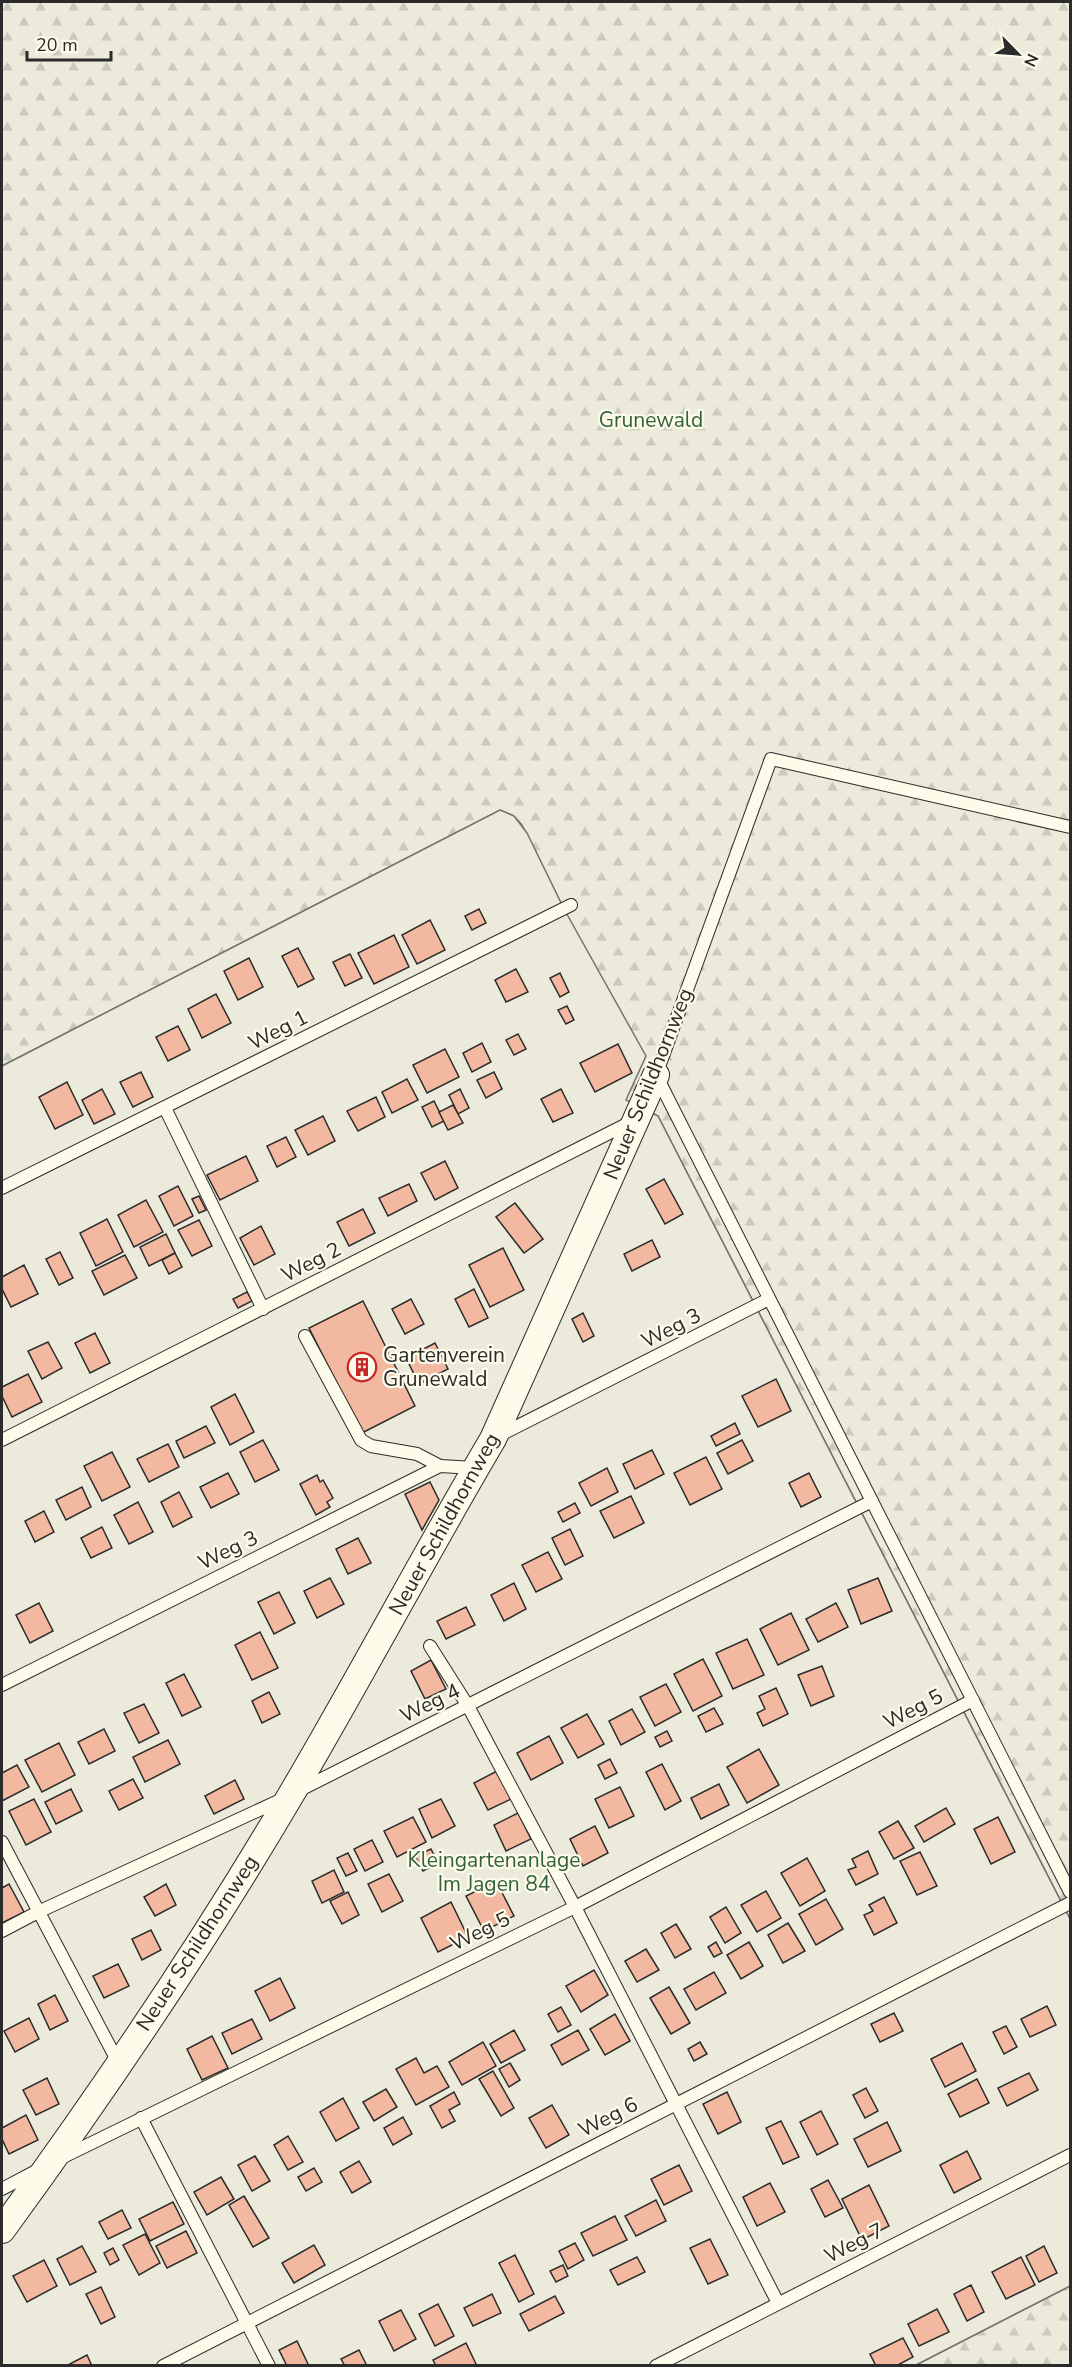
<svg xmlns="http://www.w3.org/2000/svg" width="1072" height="2367" font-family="'Nunito Sans',sans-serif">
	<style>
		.forest { fill: url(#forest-firs); stroke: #74746e; stroke-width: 1.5 }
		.green { fill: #ecebdb; stroke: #74746e; stroke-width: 1.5 }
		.building { fill: #f2b8a0; stroke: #2b2b2b; stroke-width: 1.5 }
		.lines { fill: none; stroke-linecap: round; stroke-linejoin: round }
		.service-casing { stroke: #2b2b2b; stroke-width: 14 }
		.minor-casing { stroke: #2b2b2b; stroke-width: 28 }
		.service { stroke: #fdfbea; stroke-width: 12 }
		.minor { stroke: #fdfbea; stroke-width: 26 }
		.labels { text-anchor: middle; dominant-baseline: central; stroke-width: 4.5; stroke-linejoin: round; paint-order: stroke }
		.park-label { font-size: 21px; fill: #34623c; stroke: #fdfbea }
		.street-label { font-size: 21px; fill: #2b2b2b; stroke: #fdfbea }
		.poi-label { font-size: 21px; fill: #2b2b2b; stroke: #fdfbea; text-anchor: start }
	</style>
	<defs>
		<pattern id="forest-firs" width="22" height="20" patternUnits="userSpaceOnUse" patternTransform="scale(1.5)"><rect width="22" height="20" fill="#ecebdb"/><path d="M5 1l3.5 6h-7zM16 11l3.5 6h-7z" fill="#cbcabc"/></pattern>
	</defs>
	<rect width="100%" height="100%" fill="#fdfbea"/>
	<g class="forest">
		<path d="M2,2H1070V1919L658,1116L625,1100L564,909L522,825L514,816L500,810L2,1066Z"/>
		<path d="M1070,2286V2365H916Z"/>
	</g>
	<path class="green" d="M500,810L514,816L527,833L564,909L646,1056L626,1100L658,1116L1070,1919V2286L916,2365L2,2366V1066Z"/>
	<g class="building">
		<path d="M479,909L486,923L472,930L465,916Z"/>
		<path d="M430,920L445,950L417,964L402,935Z"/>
		<path d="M394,935L409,967L374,984L358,953Z"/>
		<path d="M298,948L314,979L298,987L282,956Z"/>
		<path d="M350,954L362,978L345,986L333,962Z"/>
		<path d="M249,958L263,987L238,1000L224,971Z"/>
		<path d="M516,969L528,992L506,1002L495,980Z"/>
		<path d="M560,973L569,992L560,997L550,978Z"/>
		<path d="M216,994L231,1023L202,1038L188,1009Z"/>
		<path d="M567,1006L574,1020L566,1024L558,1010Z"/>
		<path d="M178,1026L190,1050L168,1061L156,1037Z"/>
		<path d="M518,1034L526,1049L514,1055L506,1040Z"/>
		<path d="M482,1043L491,1062L472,1072L463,1053Z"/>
		<path d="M618,1044L632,1073L595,1092L580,1063Z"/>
		<path d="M445,1049L459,1077L427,1093L413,1065Z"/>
		<path d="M141,1072L153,1097L133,1107L120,1082Z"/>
		<path d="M494,1072L502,1089L486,1098L477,1080Z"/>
		<path d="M407,1079L418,1100L392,1113L382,1092Z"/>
		<path d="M67,1082L83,1115L55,1129L39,1097Z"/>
		<path d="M102,1089L115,1114L94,1124L82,1100Z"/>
		<path d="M460,1089L469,1108L458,1114L449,1095Z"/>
		<path d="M561,1089L573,1113L553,1122L541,1099Z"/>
		<path d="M376,1097L385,1117L358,1131L347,1111Z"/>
		<path d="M434,1101L444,1121L432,1127L422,1107Z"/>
		<path d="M453,1105L463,1123L448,1130L439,1112Z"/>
		<path d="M323,1116L335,1141L308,1155L295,1130Z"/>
		<path d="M286,1137L296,1157L277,1167L267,1146Z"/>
		<path d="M246,1156L258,1181L220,1200L207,1175Z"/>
		<path d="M445,1161L458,1188L435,1200L421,1173Z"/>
		<path d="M664,1179L683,1214L665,1224L646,1189Z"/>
		<path d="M409,1184L417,1201L388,1216L379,1198Z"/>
		<path d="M178,1186L193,1216L174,1226L159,1196Z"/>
		<path d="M199,1196L206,1210L199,1213L192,1199Z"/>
		<path d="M146,1200L163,1232L134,1247L118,1215Z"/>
		<path d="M515,1203L543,1239L524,1253L496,1217Z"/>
		<path d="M363,1209L375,1233L349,1246L337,1222Z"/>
		<path d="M107,1219L123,1252L96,1266L80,1233Z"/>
		<path d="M199,1220L212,1246L192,1256L178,1230Z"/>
		<path d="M261,1226L275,1254L254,1265L240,1238Z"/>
		<path d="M166,1234L175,1253L149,1266L140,1247Z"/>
		<path d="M652,1240L660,1257L632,1271L624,1254Z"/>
		<path d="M503,1248L524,1290L490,1307L469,1265Z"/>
		<path d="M60,1252L73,1278L59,1285L46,1259Z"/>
		<path d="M175,1253L182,1267L169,1274L162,1260Z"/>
		<path d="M125,1255L137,1278L104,1295L92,1271Z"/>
		<path d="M24,1265L38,1294L11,1307L2,1289V1277Z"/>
		<path d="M474,1289L488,1318L469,1327L455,1299Z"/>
		<path d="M247,1292L252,1301L238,1308L233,1299Z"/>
		<path d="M411,1299L424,1324L405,1334L392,1309Z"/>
		<path d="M363,1301L415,1406L362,1433L309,1328Z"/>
		<path d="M583,1313L594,1336L583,1342L572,1319Z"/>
		<path d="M95,1333L110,1363L90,1373L75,1343Z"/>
		<path d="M48,1342L62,1368L42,1379L28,1351Z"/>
		<path d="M435,1343L448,1369L419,1384L406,1358Z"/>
		<path d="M28,1374L42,1402L12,1417L2,1396V1387Z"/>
		<path d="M776,1379L791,1411L758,1427L742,1396Z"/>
		<path d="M235,1394L254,1432L230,1445L211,1407Z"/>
		<path d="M735,1423L740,1434L716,1446L711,1436Z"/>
		<path d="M206,1426L215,1443L184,1458L176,1441Z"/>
		<path d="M263,1440L279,1470L255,1482L240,1452Z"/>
		<path d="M742,1440L753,1461L728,1474L717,1453Z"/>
		<path d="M168,1444L179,1467L149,1482L137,1459Z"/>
		<path d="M652,1450L664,1474L635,1489L623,1464Z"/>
		<path d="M112,1452L130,1487L102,1501L84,1466Z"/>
		<path d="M706,1457L722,1489L690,1505L674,1473Z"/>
		<path d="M607,1468L618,1492L591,1506L579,1483Z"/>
		<path d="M228,1473L239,1494L211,1508L200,1487Z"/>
		<path d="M809,1473L821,1497L801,1507L789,1483Z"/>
		<path d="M317,1475L320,1482L323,1480L333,1498L327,1502L330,1507L316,1515L300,1484Z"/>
		<path d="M430,1482L439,1500L422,1530L405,1494Z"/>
		<path d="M82,1487L91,1507L66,1520L56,1500Z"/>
		<path d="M179,1492L192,1517L173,1527L161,1502Z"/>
		<path d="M631,1496L644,1523L614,1538L600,1511Z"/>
		<path d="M138,1502L153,1532L129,1544L114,1515Z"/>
		<path d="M575,1503L580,1513L563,1522L558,1512Z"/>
		<path d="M44,1511L54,1532L35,1542L25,1521Z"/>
		<path d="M102,1527L112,1548L91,1558L81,1538Z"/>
		<path d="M570,1529L583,1556L565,1565L552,1538Z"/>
		<path d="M358,1538L371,1563L348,1574L336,1549Z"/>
		<path d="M548,1552L562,1579L536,1592L522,1565Z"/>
		<path d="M330,1578L344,1604L317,1618L304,1591Z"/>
		<path d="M878,1578L892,1611L861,1624L848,1590Z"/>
		<path d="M514,1583L526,1609L504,1621L491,1595Z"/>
		<path d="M279,1592L295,1623L274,1634L258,1602Z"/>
		<path d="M39,1603L53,1631L30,1643L16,1615Z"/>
		<path d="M836,1603L848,1627L818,1642L806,1619Z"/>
		<path d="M466,1607L475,1625L446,1639L437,1621Z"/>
		<path d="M791,1613L809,1650L778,1665L760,1629Z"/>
		<path d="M260,1632L278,1668L252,1680L235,1645Z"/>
		<path d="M747,1639L764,1675L733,1689L716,1653Z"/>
		<path d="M703,1659L722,1696L693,1711L674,1674Z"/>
		<path d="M431,1660L446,1689L425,1699L411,1671Z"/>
		<path d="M822,1666L834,1696L811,1706L798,1675Z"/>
		<path d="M184,1674L201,1707L182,1716L166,1683Z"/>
		<path d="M666,1684L681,1712L655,1726L640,1697Z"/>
		<path d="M776,1688L788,1714L763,1726L757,1713L765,1709L759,1696Z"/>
		<path d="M269,1692L280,1714L262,1723L252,1701Z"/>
		<path d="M144,1704L159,1733L139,1743L124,1713Z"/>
		<path d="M714,1708L723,1724L706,1732L698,1716Z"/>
		<path d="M632,1709L645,1732L621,1745L609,1721Z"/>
		<path d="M587,1714L604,1744L578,1758L561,1728Z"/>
		<path d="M104,1729L115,1751L89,1764L78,1742Z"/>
		<path d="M667,1731L672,1741L660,1747L655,1737Z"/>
		<path d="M549,1736L563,1763L531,1780L517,1753Z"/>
		<path d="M168,1740L180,1764L145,1782L133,1757Z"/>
		<path d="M59,1743L75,1775L42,1792L25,1760Z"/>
		<path d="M759,1749L779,1785L747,1803L727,1767Z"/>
		<path d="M610,1759L617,1773L605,1779L598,1765Z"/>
		<path d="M662,1764L681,1801L665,1810L646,1772Z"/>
		<path d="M17,1765L29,1787L2,1801V1773Z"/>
		<path d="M497,1771L511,1799L488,1810L474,1783Z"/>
		<path d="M133,1779L143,1798L119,1810L109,1791Z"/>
		<path d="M235,1780L244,1799L214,1814L205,1796Z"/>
		<path d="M719,1784L729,1805L701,1819L691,1798Z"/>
		<path d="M620,1787L634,1816L609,1828L595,1799Z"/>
		<path d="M71,1789L82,1811L56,1824L45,1802Z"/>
		<path d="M34,1799L51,1832L26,1845L9,1811Z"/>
		<path d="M441,1799L455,1826L432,1838L419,1809Z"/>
		<path d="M946,1808L955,1824L924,1842L915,1826Z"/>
		<path d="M518,1813L531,1839L506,1851L494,1825Z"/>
		<path d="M413,1817L426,1842L397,1857L384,1831Z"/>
		<path d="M998,1817L1015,1852L991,1864L974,1829Z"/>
		<path d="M898,1821L914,1848L894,1859L879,1832Z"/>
		<path d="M595,1826L608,1853L583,1866L570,1839Z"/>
		<path d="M372,1840L383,1862L365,1871L354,1849Z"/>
		<path d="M431,1849L438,1863L423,1871L415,1856Z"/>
		<path d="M868,1851L878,1874L856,1885L848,1870L856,1867L852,1859Z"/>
		<path d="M920,1852L937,1886L917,1895L900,1861Z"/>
		<path d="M348,1853L357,1871L346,1876L337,1858Z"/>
		<path d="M807,1858L825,1891L800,1906L781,1873Z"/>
		<path d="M334,1870L344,1892L322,1903L312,1881Z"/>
		<path d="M389,1874L403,1901L382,1912L368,1884Z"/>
		<path d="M496,1881L514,1916L484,1931L466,1896Z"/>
		<path d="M9,1884L24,1912L2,1923V1888Z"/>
		<path d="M166,1884L176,1905L155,1916L144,1897Z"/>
		<path d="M766,1891L781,1918L757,1932L741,1905Z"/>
		<path d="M348,1892L359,1915L342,1924L330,1901Z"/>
		<path d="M884,1897L897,1923L874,1935L864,1915L873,1911L869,1905Z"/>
		<path d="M826,1899L843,1929L816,1945L799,1914Z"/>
		<path d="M451,1902L468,1937L438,1952L421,1918Z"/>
		<path d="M726,1907L741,1933L725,1943L710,1917Z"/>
		<path d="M788,1923L805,1951L783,1963L768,1935Z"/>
		<path d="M676,1924L691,1949L675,1958L661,1933Z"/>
		<path d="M151,1930L161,1950L142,1960L132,1939Z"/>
		<path d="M716,1942L722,1953L714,1957L708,1947Z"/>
		<path d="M749,1942L763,1966L741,1979L727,1955Z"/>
		<path d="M646,1949L659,1970L637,1982L625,1961Z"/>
		<path d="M118,1964L129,1986L104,1998L93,1976Z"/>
		<path d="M594,1970L608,1995L581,2012L566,1986Z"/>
		<path d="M714,1972L726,1993L696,2010L684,1989Z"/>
		<path d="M280,1978L295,2008L270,2021L255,1991Z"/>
		<path d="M669,1987L690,2023L671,2034L650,1998Z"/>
		<path d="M55,1995L68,2021L50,2030L38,2004Z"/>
		<path d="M1047,2006L1056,2025L1030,2037L1021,2019Z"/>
		<path d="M561,2007L571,2025L558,2032L548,2014Z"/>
		<path d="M894,2013L903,2031L880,2042L871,2024Z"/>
		<path d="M615,2014L630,2041L605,2055L590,2029Z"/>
		<path d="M29,2018L39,2039L15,2052L4,2031Z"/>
		<path d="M252,2019L262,2039L232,2054L222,2033Z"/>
		<path d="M1006,2026L1017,2047L1004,2054L993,2032Z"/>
		<path d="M514,2030L525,2050L501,2063L490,2044Z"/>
		<path d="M578,2030L589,2050L562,2065L551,2045Z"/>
		<path d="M212,2036L228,2068L202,2080L187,2049Z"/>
		<path d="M483,2042L496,2066L462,2085L449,2062Z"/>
		<path d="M700,2042L707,2054L694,2061L688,2049Z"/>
		<path d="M962,2043L976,2071L945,2087L931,2059Z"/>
		<path d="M416,2058L424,2073L437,2066L449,2087L416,2105L396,2069Z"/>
		<path d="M510,2063L520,2080L509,2087L499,2069Z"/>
		<path d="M493,2071L514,2108L501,2116L479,2079Z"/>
		<path d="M1029,2073L1038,2090L1007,2106L998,2088Z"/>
		<path d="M47,2078L59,2104L36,2115L23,2090Z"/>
		<path d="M977,2079L989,2103L960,2117L948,2094Z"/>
		<path d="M866,2088L878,2111L865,2118L853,2095Z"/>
		<path d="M386,2089L397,2107L374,2121L363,2102Z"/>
		<path d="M454,2092L460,2104L449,2110L455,2121L442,2128L430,2106Z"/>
		<path d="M727,2092L741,2122L718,2134L703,2104Z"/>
		<path d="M343,2098L359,2128L336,2141L320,2112Z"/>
		<path d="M552,2105L569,2135L546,2148L529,2118Z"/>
		<path d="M821,2111L838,2144L817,2155L800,2122Z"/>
		<path d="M26,2115L38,2140L9,2154L2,2139V2128Z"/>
		<path d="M403,2117L412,2134L393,2145L384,2128Z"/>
		<path d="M781,2121L799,2157L783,2164L766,2128Z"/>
		<path d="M887,2122L901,2151L868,2167L854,2139Z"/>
		<path d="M288,2136L303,2162L288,2170L274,2145Z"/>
		<path d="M967,2151L981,2179L954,2193L940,2165Z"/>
		<path d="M255,2156L270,2181L252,2191L238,2165Z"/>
		<path d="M359,2161L371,2182L352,2193L340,2172Z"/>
		<path d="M679,2165L692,2191L664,2205L651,2179Z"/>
		<path d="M314,2168L322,2182L306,2191L298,2177Z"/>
		<path d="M221,2177L234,2199L207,2215L194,2192Z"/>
		<path d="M828,2180L843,2208L825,2217L811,2189Z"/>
		<path d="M770,2183L785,2212L757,2226L743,2197Z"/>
		<path d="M869,2185L889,2226L862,2240L842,2199Z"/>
		<path d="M244,2196L269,2238L253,2247L229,2205Z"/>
		<path d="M656,2200L666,2221L636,2236L625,2216Z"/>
		<path d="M173,2202L184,2224L150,2241L139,2219Z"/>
		<path d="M122,2210L131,2228L108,2239L99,2222Z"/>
		<path d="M615,2216L627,2240L593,2256L581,2233Z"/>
		<path d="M186,2231L197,2253L167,2268L156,2246Z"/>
		<path d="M145,2234L160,2263L139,2275L123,2245Z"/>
		<path d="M710,2239L728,2275L708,2284L690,2248Z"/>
		<path d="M575,2243L584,2260L568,2269L559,2251Z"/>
		<path d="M314,2245L325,2265L294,2283L282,2263Z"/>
		<path d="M82,2246L96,2272L70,2285L57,2259Z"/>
		<path d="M1044,2246L1057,2273L1039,2282L1026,2256Z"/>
		<path d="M113,2248L119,2260L110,2265L104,2253Z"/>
		<path d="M515,2255L534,2294L519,2302L499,2263Z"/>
		<path d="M637,2257L645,2272L618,2285L610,2270Z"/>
		<path d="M1021,2257L1035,2285L1006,2299L992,2272Z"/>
		<path d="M44,2260L57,2286L27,2302L13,2276Z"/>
		<path d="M563,2265L568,2276L556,2282L550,2271Z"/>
		<path d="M971,2285L984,2312L967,2321L954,2294Z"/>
		<path d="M101,2287L115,2317L101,2324L86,2294Z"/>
		<path d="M492,2294L501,2313L473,2326L464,2308Z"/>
		<path d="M555,2296L564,2313L529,2331L520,2314Z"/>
		<path d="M438,2304L454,2336L435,2346L419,2314Z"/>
		<path d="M937,2309L949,2332L919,2346L908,2324Z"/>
		<path d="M401,2310L416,2339L394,2351L379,2321Z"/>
		<path d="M903,2338L913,2357L896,2366H876L870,2354Z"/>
		<path d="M297,2341L309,2366H287L279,2350Z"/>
		<path d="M466,2343L477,2366H436L433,2360Z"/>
		<path d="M359,2350L367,2366H345L341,2359Z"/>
		<path d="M87,2355L92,2366H66Z"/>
	</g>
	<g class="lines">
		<g class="service-casing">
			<g id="service">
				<path d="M1070,827L771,759L656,1075L1070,1892"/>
				<path d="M165,1108L263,1309"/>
				<path d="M2,1188L571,905"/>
				<path d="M305,1336L361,1440L371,1446L417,1454L440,1466"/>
				<path d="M496,1437L769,1299"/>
				<path d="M2,1440L631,1122"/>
				<path d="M430,1646L468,1706L575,1907L778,2303"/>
				<path d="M2,1685L440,1466L475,1468"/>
				<path d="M300,1790L872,1501"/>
				<path d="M2,1842L119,2064"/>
				<path d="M2,1931L38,1912L285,1798"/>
				<path d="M141,2118L269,2366"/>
				<path d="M61,2158L575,1907L973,1700"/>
				<path d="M2,2189L38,2170"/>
				<path d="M163,2366L1070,1903"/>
				<path d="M656,2366L1070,2155"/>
			</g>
		</g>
		<g class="minor-casing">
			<path id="minor" d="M2,2230C105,2089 203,1944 292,1793C361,1676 424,1556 493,1439L656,1075"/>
		</g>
		<use href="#service" class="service"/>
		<use href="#minor" class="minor"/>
	</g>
	<defs>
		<g id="building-ring" transform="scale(1.5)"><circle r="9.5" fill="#fdfbea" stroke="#c62828" stroke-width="1.5"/><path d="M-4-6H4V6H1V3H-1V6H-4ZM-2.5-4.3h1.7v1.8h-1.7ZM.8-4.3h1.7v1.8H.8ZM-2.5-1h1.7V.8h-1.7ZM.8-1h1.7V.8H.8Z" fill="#c62828"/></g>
	</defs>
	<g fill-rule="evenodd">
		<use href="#building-ring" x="362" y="1367"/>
	</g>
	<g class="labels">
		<g class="park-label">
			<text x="651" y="420">Grunewald</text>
			<text x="494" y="1860">Kleingartenanlage<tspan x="494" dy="24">Im Jagen 84</tspan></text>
		</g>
		<g class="street-label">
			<text transform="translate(278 1030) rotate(-27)">Weg 1</text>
			<text transform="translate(648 1084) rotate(-68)">Neuer Schildhornweg</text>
			<text transform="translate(311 1262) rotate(-27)">Weg 2</text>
			<text transform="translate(671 1328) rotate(-27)">Weg 3</text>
			<text transform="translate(444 1524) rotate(-61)">Neuer Schildhornweg</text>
			<text transform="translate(228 1550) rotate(-26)">Weg 3</text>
			<text transform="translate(430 1703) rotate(-26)">Weg 4</text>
			<text transform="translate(913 1709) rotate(-27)">Weg 5</text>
			<text transform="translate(480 1931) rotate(-26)">Weg 5</text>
			<text transform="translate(197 1943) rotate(-57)">Neuer Schildhornweg</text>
			<text transform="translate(608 2117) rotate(-27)">Weg 6</text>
			<text transform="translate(854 2243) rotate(-27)">Weg 7</text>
		</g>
		<g class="poi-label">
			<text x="383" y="1355">Gartenverein<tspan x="383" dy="24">Grunewald</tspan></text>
		</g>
	</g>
	<rect width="1072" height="2367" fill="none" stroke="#2b2b2b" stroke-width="6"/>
	<g transform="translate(1018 54) rotate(115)" stroke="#fdfbea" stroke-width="4.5" paint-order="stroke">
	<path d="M0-4.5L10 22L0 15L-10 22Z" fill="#2b2b2b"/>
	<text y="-9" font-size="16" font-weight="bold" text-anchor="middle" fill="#2b2b2b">N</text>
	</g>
	<path d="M27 51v9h84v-9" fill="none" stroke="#2b2b2b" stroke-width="3"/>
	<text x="36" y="51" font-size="18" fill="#2b2b2b" stroke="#fdfbea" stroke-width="4.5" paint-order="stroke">20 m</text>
</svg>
